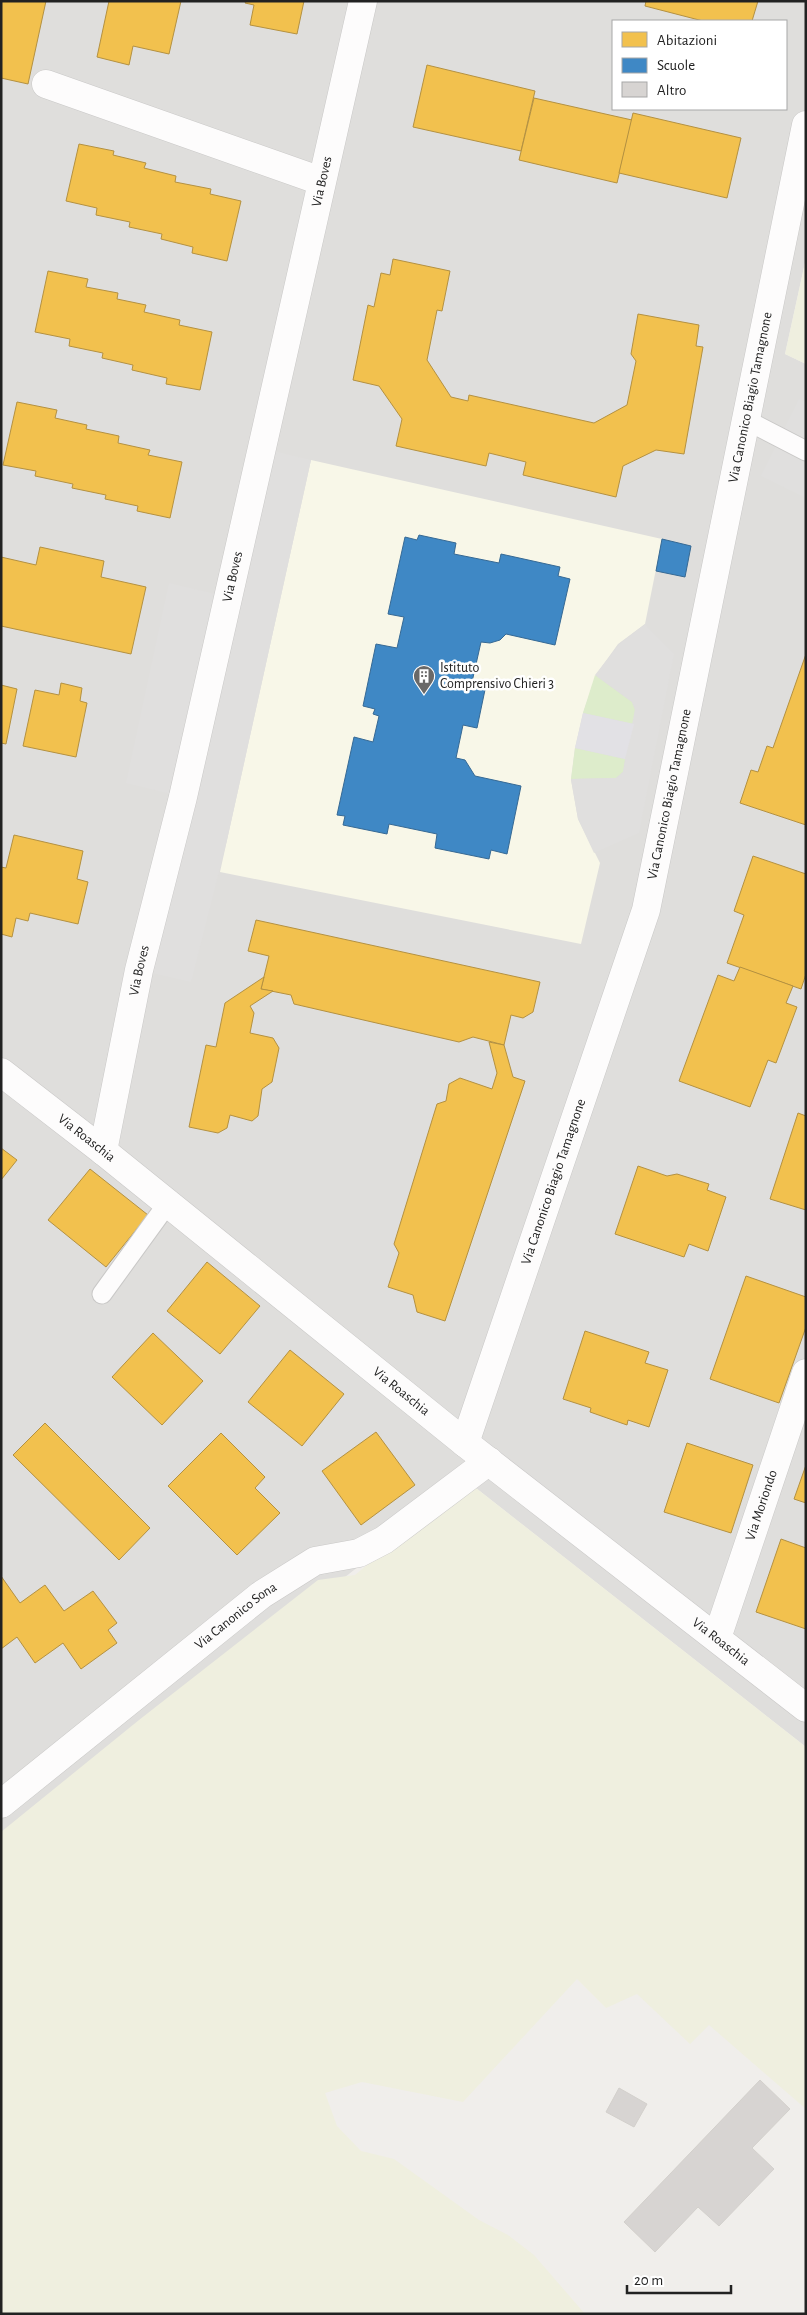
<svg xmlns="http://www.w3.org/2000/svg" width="807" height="2315" font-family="'Alegreya Sans',sans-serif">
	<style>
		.residential { fill: #dfdedc; fill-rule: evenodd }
		.education { fill: #f8f7e8 }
		.farmland { fill: #efefdf }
		.grass { fill: #ddeccb }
		.parking { fill: #e0dfde }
		.plaza { fill: #e2e1e5 }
		.homes { fill: #f2c14e; stroke: #b49141 }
		.schools { fill: #3f88c5; stroke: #366994 }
		.building { fill: #d7d4d2; stroke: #d3d0cc }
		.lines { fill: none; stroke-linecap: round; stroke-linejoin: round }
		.service-casing { stroke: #c9c8c7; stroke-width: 21 }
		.minor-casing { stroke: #c9c8c7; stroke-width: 29 }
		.service { stroke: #fdfcfc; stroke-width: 19 }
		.minor { stroke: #fdfcfc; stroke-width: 28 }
		.labels { text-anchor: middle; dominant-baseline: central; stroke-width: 5; stroke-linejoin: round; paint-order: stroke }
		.street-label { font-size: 14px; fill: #222; stroke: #fff }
		.poi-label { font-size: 14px; fill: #222; stroke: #fff; text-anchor: start }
	</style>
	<rect width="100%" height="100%" fill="#f0eeeb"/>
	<path class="residential" d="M1,1H806V258L785,354L806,364V1747L467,1481L1,1848ZM613,21H786V109H613Z"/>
	<path class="education" d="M311,460L662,539L645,624L618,644L596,675L583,713L575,748L571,780L578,819L600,863L581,944L220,872Z"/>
	<g class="farmland">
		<path d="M806,258V364L785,354Z"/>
		<path d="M467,1481L806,1747V2109L709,2025L690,2044L637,1994L606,2008L577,1979L463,2102L362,2082L325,2093L337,2126L361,2151L394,2159L479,2220L508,2235L534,2255L585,2314H1V1832L139,1720L318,1580L355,1575Z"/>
	</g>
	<g class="grass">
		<path d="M595,675L632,702L635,710L634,724L583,713Z"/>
		<path d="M575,748L625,759L623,772L616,778L571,779Z"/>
	</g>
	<g class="parking">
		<path d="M799,399L806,402V498L761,476Z"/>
		<path d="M261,448L311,460L227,840L191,982L139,970L183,797L126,783L169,583L228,597Z"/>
		<path d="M645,624L674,654L639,833L594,853L578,819L571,779L616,778L623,772L635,709L632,702L595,675L619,644Z"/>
	</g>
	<path class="plaza" d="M583,713L634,724L625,759L575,748Z"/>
	<g class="homes">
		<path d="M1,1H46L28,84L1,78Z"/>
		<path d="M109,1H181L169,54L133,46L129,65L97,57Z"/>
		<path d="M246,1H304L297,34L250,25L254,5L245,3Z"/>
		<path d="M646,1H758L752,21H703L645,6Z"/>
		<path d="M427,65L535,91L521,151L413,127Z"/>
		<path d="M534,98L632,120L617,183L519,160Z"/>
		<path d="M633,113L741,138L727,198L619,173Z"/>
		<path d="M79,144L114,151L113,155L146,163L144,168L176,176L175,182L211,189L210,194L241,201L227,261L192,253L193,247L161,239L162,234L129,227L130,222L96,215L97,208L66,201Z"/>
		<path d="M393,259L450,271L442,311L437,310L427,360L451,397L468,401L469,395L594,423L627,405L636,361L631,354L638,314L699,325L696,346L703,347L684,454L656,450L623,466L616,497L523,475L526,462L489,453L486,466L396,446L402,419L379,386L353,380L368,305L374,307L381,273L390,275Z"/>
		<path d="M48,271L88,279L86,287L118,293L117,299L146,305L144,312L180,320L179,325L212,332L200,390L166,384L167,378L132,370L133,365L102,358L103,353L69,346L70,339L35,332Z"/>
		<path d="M17,402L57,410L55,418L87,425L86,429L119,436L118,443L150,450L148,455L182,462L170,518L137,511L138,506L105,499L106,495L72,488L73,484L35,476L36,471L3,465Z"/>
		<path d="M40,547L104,561L101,577L146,587L131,654L1,626V557L36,565Z"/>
		<path d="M806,654V825L740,803L751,770L758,772L767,746L773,748Z"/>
		<path d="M61,683L82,688L80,701L87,703L76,757L23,746L35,690L59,695Z"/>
		<path d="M1,685L17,689L6,744L1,743Z"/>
		<path d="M14,835L83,851L77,879L88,882L78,924L30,913L28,921L16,918L12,937L1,934V867L6,868Z"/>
		<path d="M753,856L806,874V974L801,989L727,963L744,915L734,911Z"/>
		<path d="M256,920L540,982L533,1012L523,1018L511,1015L504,1045L473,1037L459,1042L294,1004L291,995L261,989L269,956L248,951Z"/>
		<path d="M740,967L793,986L786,1003L797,1007L776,1063L768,1060L750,1107L679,1081L718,975L734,981Z"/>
		<path d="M264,977L261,989L273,991L250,1006L254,1013L250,1033L273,1038L279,1048L272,1082L262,1089L258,1116L252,1121L230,1115L227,1128L218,1133L189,1127L206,1045L216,1047L225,1003Z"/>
		<path d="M489,1042L504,1045L513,1077L525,1081L445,1321L417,1312L413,1295L388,1287L399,1253L394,1244L437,1104L446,1101L449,1084L460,1078L492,1089L497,1073Z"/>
		<path d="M798,1113L806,1116V1210L770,1199Z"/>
		<path d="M1,1148L17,1160L1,1180Z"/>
		<path d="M638,1166L667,1176L677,1174L709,1184L707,1190L726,1197L708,1251L689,1244L684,1257L615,1234Z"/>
		<path d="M90,1169L148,1215L106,1267L48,1220Z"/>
		<path d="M207,1262L260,1306L220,1354L167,1311Z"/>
		<path d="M746,1276L806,1297V1327L779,1403L710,1379Z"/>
		<path d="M585,1331L649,1352L645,1363L668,1370L649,1427L628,1420L627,1425L590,1412L591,1408L563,1399Z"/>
		<path d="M153,1333L203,1381L162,1425L112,1377Z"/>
		<path d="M290,1350L344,1394L302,1446L248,1402Z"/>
		<path d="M45,1423L150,1528L119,1560L13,1455Z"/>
		<path d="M376,1432L415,1485L361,1525L322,1471Z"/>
		<path d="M221,1433L265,1477L255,1488L280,1513L237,1555L168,1486Z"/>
		<path d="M687,1443L753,1465L731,1533L664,1512Z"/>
		<path d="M806,1465V1503L794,1499Z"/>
		<path d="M781,1539L806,1548V1629L756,1612Z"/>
		<path d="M1,1576L20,1603L45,1585L64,1611L93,1591L117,1623L108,1630L117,1643L81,1669L63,1643L35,1663L17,1637L1,1649Z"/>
	</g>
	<g class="schools">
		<path d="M419,535L456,543L454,554L499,563L501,554L560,567L558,576L570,579L555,645L506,634L500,640L490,643L481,642L472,682L486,685L477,728L463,725L456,758L465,760L475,776L521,786L507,854L491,850L489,859L435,848L437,834L389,824L387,834L343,825L345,816L337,815L354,737L373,742L379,716L373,714L375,709L363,706L376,644L397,648L404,617L388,614L405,537L417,540Z"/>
		<path d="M662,539L691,546L685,577L656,571Z"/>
	</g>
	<g class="building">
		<path d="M760,2080L790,2109L752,2148L774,2169L719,2226L698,2207L655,2252L624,2222Z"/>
		<path d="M619,2088L647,2104L634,2127L606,2112Z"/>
	</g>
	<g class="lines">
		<g class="service-casing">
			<g id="service">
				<path d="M746,420L806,451"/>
				<path d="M102,1294L168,1203"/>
			</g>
		</g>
		<g class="minor-casing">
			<g id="minor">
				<path d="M46,84L321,181"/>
				<path id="s1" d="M1,1072L103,1151L465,1443L806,1708"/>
				<path id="s2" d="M103,1151L139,970L183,797L363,1"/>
				<path id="s3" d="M465,1443L646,910L806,125"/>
				<path id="s4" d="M717,1638L806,1373"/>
				<path id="s5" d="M1,1804L261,1595L315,1561L359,1553L384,1540L489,1461"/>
			</g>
		</g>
		<use href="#service" class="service"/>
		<use href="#minor" class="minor"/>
	</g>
	<defs>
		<g id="building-pin" transform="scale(1.125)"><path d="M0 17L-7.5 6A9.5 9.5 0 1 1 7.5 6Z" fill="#6a6968" stroke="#fff"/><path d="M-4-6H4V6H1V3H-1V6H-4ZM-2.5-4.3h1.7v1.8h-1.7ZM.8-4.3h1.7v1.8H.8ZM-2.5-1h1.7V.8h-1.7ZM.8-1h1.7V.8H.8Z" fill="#fff"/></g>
	</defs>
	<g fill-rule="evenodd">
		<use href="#building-pin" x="424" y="676"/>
	</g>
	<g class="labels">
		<g class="street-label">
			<text stroke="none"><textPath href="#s2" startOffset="994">Via Boves</textPath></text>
			<text stroke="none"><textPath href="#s3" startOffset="1086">Via Canonico Biagio Tamagnone</textPath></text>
			<text stroke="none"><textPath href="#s2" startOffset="589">Via Boves</textPath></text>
			<text stroke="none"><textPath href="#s3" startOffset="681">Via Canonico Biagio Tamagnone</textPath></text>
			<text stroke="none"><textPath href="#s2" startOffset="184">Via Boves</textPath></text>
			<text stroke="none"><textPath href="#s1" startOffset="108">Via Roaschia</textPath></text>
			<text stroke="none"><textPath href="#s3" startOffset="276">Via Canonico Biagio Tamagnone</textPath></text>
			<text stroke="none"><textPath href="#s1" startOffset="512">Via Roaschia</textPath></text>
			<text stroke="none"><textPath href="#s4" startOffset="140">Via Moriondo</textPath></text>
			<text stroke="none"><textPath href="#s5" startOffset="301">Via Canonico Sona</textPath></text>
			<text stroke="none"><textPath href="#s1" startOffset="918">Via Roaschia</textPath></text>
		</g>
		<g class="poi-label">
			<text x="440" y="668">Istituto<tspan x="440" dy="16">Comprensivo Chieri 3</tspan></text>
		</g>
	</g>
	<rect width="807" height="2315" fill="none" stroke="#222222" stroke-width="5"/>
	<rect x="612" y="20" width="175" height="90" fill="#ffffff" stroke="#a7a7a7"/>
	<rect x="622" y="32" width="25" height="15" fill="#f2c14e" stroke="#a7a7a7"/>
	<text x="657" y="45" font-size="15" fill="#222222">Abitazioni</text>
	<rect x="622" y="58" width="25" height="15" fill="#3f88c5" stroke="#a7a7a7"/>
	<text x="657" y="70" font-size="15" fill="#222222">Scuole</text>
	<rect x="622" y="82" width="25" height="15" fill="#d7d4d2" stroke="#a7a7a7"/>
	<text x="657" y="95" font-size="15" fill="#222222">Altro</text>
	<path d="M627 2285v8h104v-8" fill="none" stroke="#222222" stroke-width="2.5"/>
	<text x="634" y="2285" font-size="15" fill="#222222" stroke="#ffffff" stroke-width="4" paint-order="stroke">20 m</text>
</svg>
